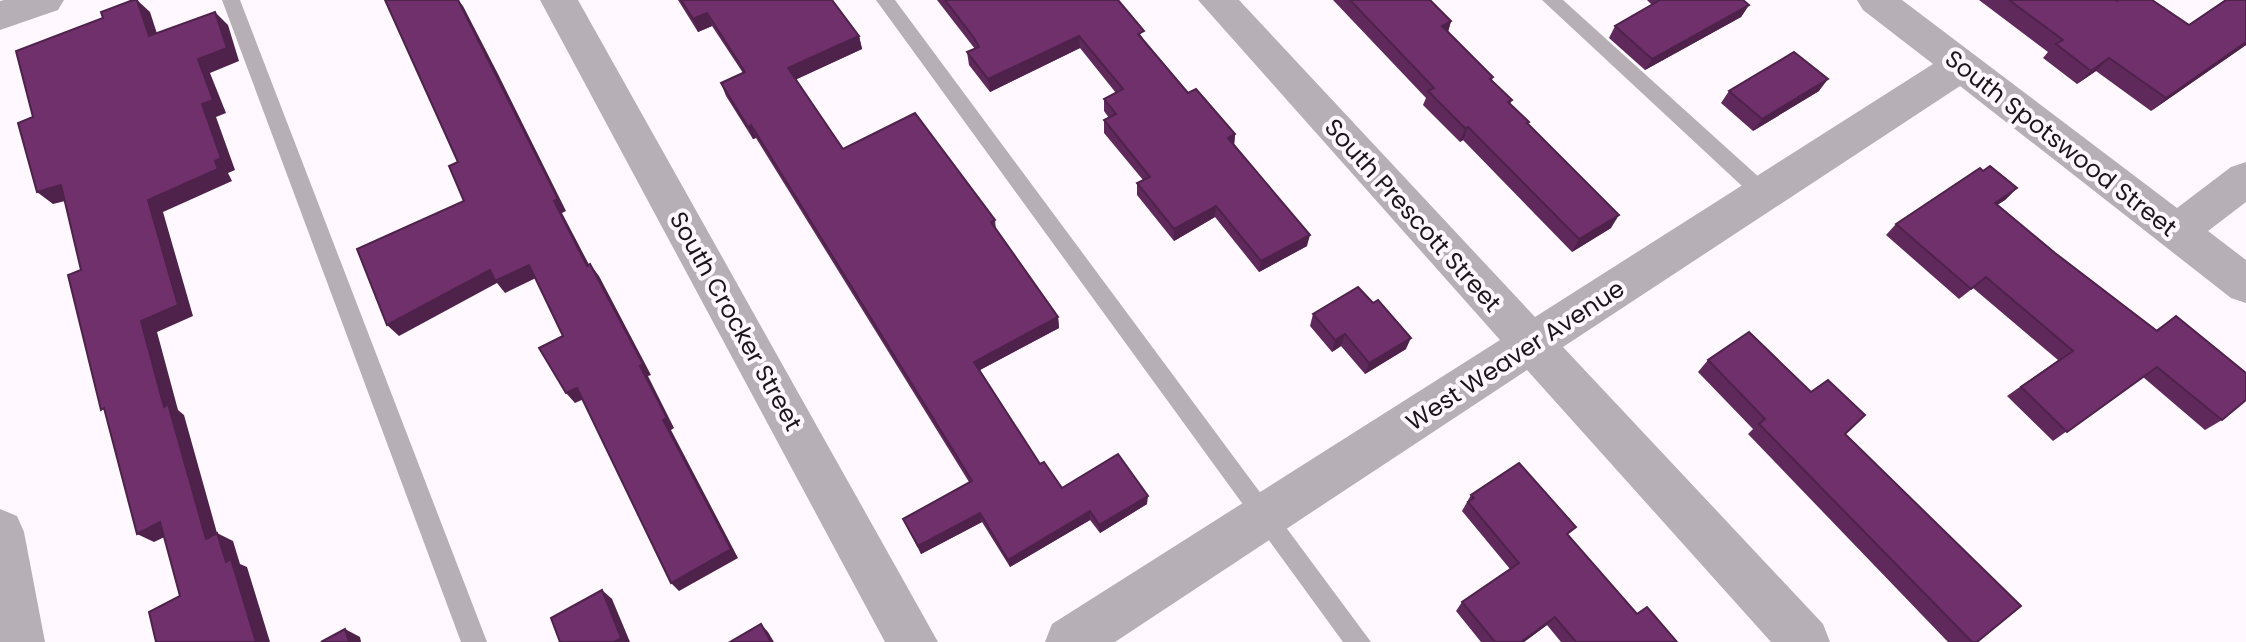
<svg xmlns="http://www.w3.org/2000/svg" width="2246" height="642" font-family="Poppins,sans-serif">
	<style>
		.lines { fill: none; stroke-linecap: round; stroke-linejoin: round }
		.service { fill: #b6afb5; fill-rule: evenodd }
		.minor { fill: #b6afb5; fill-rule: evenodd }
		.wall { fill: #60295c }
		.shaded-wall { fill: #4e224b }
		.building { fill: #70306b; stroke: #4e224b; stroke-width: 2 }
		.labels { text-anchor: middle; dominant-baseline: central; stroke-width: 8; stroke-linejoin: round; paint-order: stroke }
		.street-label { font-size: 24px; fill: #1c161b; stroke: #fff8fe }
	</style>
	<rect width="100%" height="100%" fill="#fff8fe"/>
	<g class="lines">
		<g class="service">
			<path d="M222,0H240L487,642H461Z"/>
			<path d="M876,0H895L1371,642H1343Z"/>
			<path d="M1542,0H1563L1771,188L1774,194L1771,200L1764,202L1757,200Z"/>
		</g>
		<g class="minor">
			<path d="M4,0H64L58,10L0,30V1Z"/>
			<path d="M540,0H578L938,642H885Z"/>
			<path d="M1198,0H1239L1535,317L1933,64L1863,10L1857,0H1902L2177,208L2231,167L2246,162V202L2208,231L2246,260V303L2231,298L1960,86L1563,347L1823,624L1830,642H1771L1527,370L1115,642H1045L1052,624L1500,340Z"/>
			<path d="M0,509L17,516L24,532L45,642H0Z"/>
		</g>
	</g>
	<g class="wall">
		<path d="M678,0H832L859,36L862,49L796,79L843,149L995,220L996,230L1058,317L1059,328L980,370L1040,464L1062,488L1147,504L1100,533L1090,520L1010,567L982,522L921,554L903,519L969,482L756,138L753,139L726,96L721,83L743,73L712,26L698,32Z"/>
		<path d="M937,0H1118L1144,40L1188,93L1235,134L1234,145L1307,246L1259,272L1215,217L1174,241L1137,195V183L1143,180L1104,133V120L1109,118L1104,111V99L1116,93L1080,48L990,92L969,65L967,52L975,49Z"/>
		<path d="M1333,0H1430L1451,21L1448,32L1493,77L1492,80L1512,100L1510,104L1611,228L1572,252L1463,140L1460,142L1423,105L1426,98Z"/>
		<path d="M1647,0H1743L1749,5L1741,17L1645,70L1609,38L1615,26L1652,5Z"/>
		<path d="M1979,0H2115L2246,45L2151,111L2096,71L2077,84L2043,58L2048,52Z"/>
		<path d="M1729,91H1819L1753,131L1721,103Z"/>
		<path d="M2017,188L2005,200L1997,205L2055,253L2156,330L2176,316L2222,420L2205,430L2143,377L2053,441L2007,396L2058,360L1973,288L1959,299L1886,235L1896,224Z"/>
		<path d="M1313,314L1406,349L1365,374L1341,346L1332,352L1310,326Z"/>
		<path d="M1708,360L1845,434L1977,642H1948L1748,434L1753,429L1698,372Z"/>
		<path d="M1471,495L1568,535L1637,614L1677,642H1561L1547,625L1524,642H1481L1456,611L1462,602L1510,569L1462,511Z"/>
	</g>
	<g class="shaded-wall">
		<path d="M137,0L150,12L162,49L149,36Z"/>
		<path d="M458,0L463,6L498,74L566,211L562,213L596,278L587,266L554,201Z"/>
		<path d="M1749,5L1741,17L1645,70L1652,59Z"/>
		<path d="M215,12L228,25L239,61L210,73L226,113L216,117L235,170L228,173L232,181L163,212L193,316L157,332L178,410L184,415L217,533L233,541L240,564L247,567L270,642H256L226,562L206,539L164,407L141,321L148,200L215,161L202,104L198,59Z"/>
		<path d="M707,13L712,26L698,32L693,19Z"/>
		<path d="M1451,21L1447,35L1442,26Z"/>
		<path d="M859,36L862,49L793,81L788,68Z"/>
		<path d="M1079,36L1080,48L990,92L988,79Z"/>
		<path d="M2246,42V45L2151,111L2166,98Z"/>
		<path d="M2109,58L2096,71L2077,84L2091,71Z"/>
		<path d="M1828,79L1819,91L1753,131L1762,119Z"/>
		<path d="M751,125L756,138L753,139L748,127Z"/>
		<path d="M1468,127L1463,140L1460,142L1465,128Z"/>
		<path d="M1235,134L1234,146L1228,138Z"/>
		<path d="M61,185L77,198L53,204L37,192Z"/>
		<path d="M2017,188L2005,200L1983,214L1995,203Z"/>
		<path d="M1216,206L1215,217L1174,241V229Z"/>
		<path d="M1619,215L1611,228L1572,252L1579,239Z"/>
		<path d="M1310,235L1307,246L1259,272L1261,261Z"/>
		<path d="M590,264L599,276L651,375L648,376L674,428L671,430L738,558L679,591L671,583L663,420L640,366Z"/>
		<path d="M529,265L538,277L505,293L497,283L399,336L387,325L490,270Z"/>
		<path d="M1058,317L1059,328L976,372L974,362Z"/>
		<path d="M1345,334L1341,346L1332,352L1335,340Z"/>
		<path d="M1411,338L1406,349L1365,374L1369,363Z"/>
		<path d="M577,388L586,398L575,403L566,393Z"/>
		<path d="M1148,496L1147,504L1100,533L1099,525Z"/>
		<path d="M1090,511V520L1010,567L1008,560Z"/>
		<path d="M980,513L982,522L921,554L918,546Z"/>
		<path d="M160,522L177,531L154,542L137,534Z"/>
		<path d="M602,590L612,599L630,642H614Z"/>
		<path d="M1555,617L1547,625L1524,642H1521Z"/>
		<path d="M761,624L768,632L774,642H771Z"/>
		<path d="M345,629L360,637L361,642H349Z"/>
	</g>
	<g class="building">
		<path d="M133,0H137L149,36L215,12L227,48L198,59L213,100L202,104L221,158L215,161L218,169L148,200L178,305L141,321L164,407L168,404L206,539L217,533L226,562L231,559L256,642H156L149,612L180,596L160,522L137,534L104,408L101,410L68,275L81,270L61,185L37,192L18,123L33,117L16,51L103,18L101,12Z"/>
		<path d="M385,0H458L558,199L554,201L587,266L590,264L643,364L640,366L667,418L663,420L731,549L671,583L577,388L566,393L539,348L563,336L529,265L495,281L490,270L387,325L357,249L464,201L449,166L458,162Z"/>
		<path d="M681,0H832L859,36L788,68L843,149L915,113L995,220L991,222L1058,317L974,362L1040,464L1044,462L1062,488L1118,454L1148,496L1099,525L1090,511L1008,560L980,513L918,546L903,519L972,481L751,125L748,127L721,83L745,72L707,13L693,19Z"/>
		<path d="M945,0H1118L1144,31L1138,34L1188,93L1196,89L1235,134L1228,138L1310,235L1261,261L1216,206L1174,229L1137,183L1150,177L1104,120L1116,114L1104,99L1123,89L1079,36L988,79L967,52L979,47L974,38Z"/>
		<path d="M1350,0H1430L1451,21L1442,26L1493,77L1490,79L1512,100L1508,102L1529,122L1527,123L1619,215L1579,239L1468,127L1465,128L1428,91L1434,88Z"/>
		<path d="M1660,0H1743L1749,5L1652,59L1615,26Z"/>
		<path d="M2009,0H2115L2117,1L2119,0H2152L2189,25L2226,0H2246V42L2166,98L2109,58L2091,71L2056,44L2063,40Z"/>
		<path d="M1794,52L1828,79L1762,119L1729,91Z"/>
		<path d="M1990,166L2017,188L1995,203L2055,253L2157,331L2176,316L2246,373V400L2222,420L2157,367L2067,432L2021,387L2073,351L1986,277L1971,289L1896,224L1980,168L1983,171Z"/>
		<path d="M1358,287L1373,303L1378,300L1411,338L1369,363L1345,334L1335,340L1313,314Z"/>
		<path d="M1749,332L1811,392L1828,380L1865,415L1845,434L2021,606L1977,642H1972L1759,424L1765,419L1708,360Z"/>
		<path d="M1519,463L1576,527L1567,534L1637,614L1647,607L1677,642H1576L1555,617L1521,642H1495L1462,602L1519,563L1468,502L1474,498L1471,495Z"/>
		<path d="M602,590L621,638L614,642H560L551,618Z"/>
		<path d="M761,624L771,642H730Z"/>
		<path d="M345,629L349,642H321Z"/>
	</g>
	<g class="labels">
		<g class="street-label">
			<text transform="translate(2061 143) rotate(38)">South Spotswood Street</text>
			<text transform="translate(1413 215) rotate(48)">South Prescott Street</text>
			<text transform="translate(736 321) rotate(61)">South Crocker Street</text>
			<text transform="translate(1515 355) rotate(-33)">West Weaver Avenue</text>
		</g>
	</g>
</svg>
